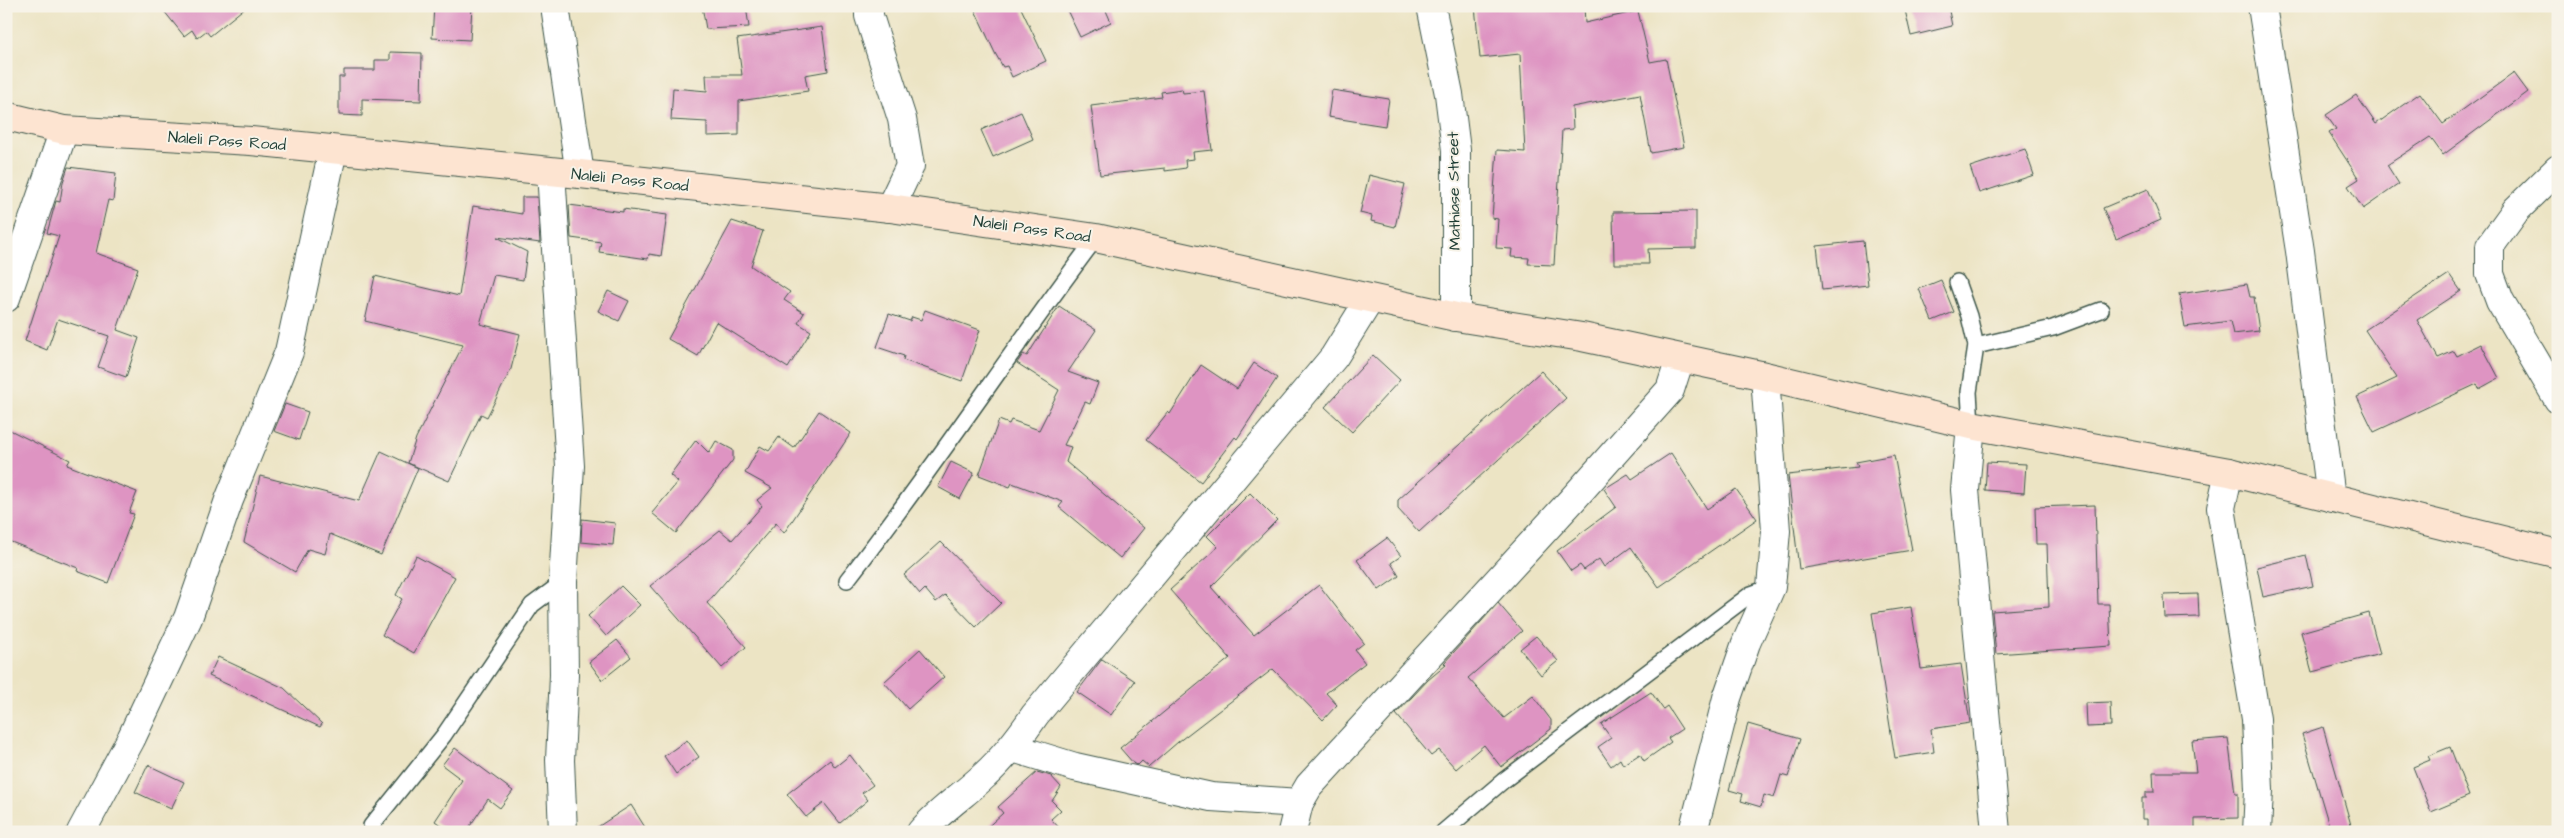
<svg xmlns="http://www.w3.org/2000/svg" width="2564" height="838" font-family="'Architects Daughter',sans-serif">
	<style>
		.building { fill: #de94c2 }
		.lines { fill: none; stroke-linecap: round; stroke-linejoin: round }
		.service-casing { stroke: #3e564a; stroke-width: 18 }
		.minor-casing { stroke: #3e564a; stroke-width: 30 }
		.secondary-casing { stroke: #3e564a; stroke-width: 30 }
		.service { stroke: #fff; stroke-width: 15 }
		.minor { stroke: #fff; stroke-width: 28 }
		.secondary { stroke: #fde4d1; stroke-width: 28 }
		.labels { text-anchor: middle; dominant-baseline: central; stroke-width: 4; stroke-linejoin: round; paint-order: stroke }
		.street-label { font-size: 16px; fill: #1f3d34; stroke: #f7f3e8 }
	</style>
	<rect width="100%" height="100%" fill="#f7f3e8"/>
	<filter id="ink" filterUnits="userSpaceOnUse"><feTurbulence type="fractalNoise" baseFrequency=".02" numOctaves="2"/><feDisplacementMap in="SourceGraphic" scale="10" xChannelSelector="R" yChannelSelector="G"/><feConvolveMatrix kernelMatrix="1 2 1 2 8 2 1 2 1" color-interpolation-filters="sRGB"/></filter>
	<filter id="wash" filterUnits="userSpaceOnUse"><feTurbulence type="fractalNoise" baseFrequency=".0096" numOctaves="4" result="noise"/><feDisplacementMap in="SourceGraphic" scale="20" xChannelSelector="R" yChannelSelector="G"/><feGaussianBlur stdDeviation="1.12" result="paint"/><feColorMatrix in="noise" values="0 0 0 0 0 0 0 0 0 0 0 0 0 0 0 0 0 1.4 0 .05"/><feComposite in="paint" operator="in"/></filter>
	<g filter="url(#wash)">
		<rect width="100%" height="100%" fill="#ece4c4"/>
		<g id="blocks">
			<g class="building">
				<path d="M160,6H247L210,36L206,31L197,38L192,30L184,36Z"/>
				<path d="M434,6H472L470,40L432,38Z"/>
				<path d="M702,6H746L749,27L706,29Z"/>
				<path d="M973,6H1020L1046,61L1012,77L1007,66L1003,67L995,53Z"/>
				<path d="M1065,6H1104L1111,22L1080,37Z"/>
				<path d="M1475,6H1584L1585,23L1638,11L1650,62L1666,59L1684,147L1651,153L1640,94L1572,107L1573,129L1562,130L1554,265L1528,264L1529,258L1511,257L1512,249L1496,248L1498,219L1492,218L1497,150L1525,152L1520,54L1480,58Z"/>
				<path d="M1921,6H1948L1952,26L1911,36L1905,10Z"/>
				<path d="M822,27L828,71L805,75L808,91L739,101V135L707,136V122L671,120L673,88L707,91L706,75H742L737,39Z"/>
				<path d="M390,52L422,53L421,101L362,99V116L339,115V77H344V70H375V60H390Z"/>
				<path d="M2514,73L2528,92L2443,155L2430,137L2387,165L2399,184L2363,209L2348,186L2359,179L2329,133L2336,129L2326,115L2356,95L2376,124L2420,93L2443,124Z"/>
				<path d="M1182,89L1183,93L1204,91L1212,150L1193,152L1194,159L1185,160L1186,168L1165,171V168L1100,175L1091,106L1162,97L1161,92Z"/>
				<path d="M1332,90L1389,99L1385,126L1328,117Z"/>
				<path d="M1021,112L1033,139L993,157L981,130Z"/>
				<path d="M2025,149L2034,175L1979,193L1970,167Z"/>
				<path d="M68,167L116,173L113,201L108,200L96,253L138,268L117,330L139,338L126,377L98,367L109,336L58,319L47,350L25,341L59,236L47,233L56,201L60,202L63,182Z"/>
				<path d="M1369,175L1405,184L1395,227L1371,221L1372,216L1360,213Z"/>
				<path d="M2148,189L2161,220L2116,239L2103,208Z"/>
				<path d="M522,197H537L540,243L497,237L527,252L523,280L494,275L480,324L520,334L511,369L487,417L481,414L449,481L408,463L416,438L463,345L365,321L375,276L459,296L473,206L522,214Z"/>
				<path d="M569,205L623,212V209L667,215L661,256L649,254L648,259L599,252L601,242L571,238Z"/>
				<path d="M1696,211V248L1648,249L1649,264H1614L1613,212Z"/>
				<path d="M732,221L763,231L751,266L790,292L784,300L804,313L798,323L811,331L788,368L716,322L698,356L668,339Z"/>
				<path d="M1863,241L1868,285L1822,290L1817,246Z"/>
				<path d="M2449,274L2461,291L2417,320L2438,358L2454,351L2457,356L2481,344L2499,378L2479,389L2477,384L2374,432L2357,397L2397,378L2365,330Z"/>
				<path d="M1941,280L1954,312L1932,321L1919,289Z"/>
				<path d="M2247,284L2250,297H2254L2259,331L2233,334L2230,321L2185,327L2179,294Z"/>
				<path d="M608,291L629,301L619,321L598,311Z"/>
				<path d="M1059,306L1096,330L1068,372L1098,383L1090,404L1085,402L1064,445L1071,447L1066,462L1144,528L1120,558L1059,507L1063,502L1012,483L1010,487L979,475L999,420L1009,424L1011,420L1039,430L1059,390L1017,363L1023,354L1027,356Z"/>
				<path d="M925,310L980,330L962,381L903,360L904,356L877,347L889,314L910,321L912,317L921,320Z"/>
				<path d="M1373,355L1400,380L1352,432L1325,407Z"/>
				<path d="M1254,363L1277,378L1237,439L1235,437L1201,482L1146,440L1168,412L1170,414L1201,365L1237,389Z"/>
				<path d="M1541,371L1566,398L1419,532L1398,509V500Z"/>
				<path d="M285,404L308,412L299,440L274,431Z"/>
				<path d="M819,411L851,433L784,533L776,523L707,603L746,647L722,668L650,586L720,530L732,540L762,506L757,500L772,488L745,473L760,446L769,451L779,437L794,448Z"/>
				<path d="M6,428L70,460L67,465L137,492L129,513L134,514L108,583L77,571L78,568L6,540Z"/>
				<path d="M696,440L709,453L716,441L733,450V460L676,533L652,513L678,482L670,475Z"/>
				<path d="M381,451L418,468L381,555L330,534L325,554L308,549L295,572L244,542L260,476L359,501Z"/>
				<path d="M1671,453L1707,509L1736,489L1757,519L1659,587L1631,547L1604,567L1599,559L1584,570L1580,565L1571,571L1557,551L1616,507L1604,489L1628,474L1632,479Z"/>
				<path d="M1894,455L1912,550L1799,569L1788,475L1858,467L1856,462Z"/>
				<path d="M951,462L974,473L960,499L938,487Z"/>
				<path d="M1987,462L2026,464L2024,493L1985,490Z"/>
				<path d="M1250,493L1277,520L1211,587L1254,635L1319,585L1364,643L1355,650L1365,663L1326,693L1337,705L1323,720L1273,669L1178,742L1149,767L1142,761L1138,765L1134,764L1120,748L1230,658L1170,590L1218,547L1207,536Z"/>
				<path d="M2095,505L2098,604H2109L2111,646L1996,654L1992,611L2049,607L2047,544H2036L2035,507Z"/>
				<path d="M582,519L615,523L613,545L581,542Z"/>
				<path d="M1387,538L1401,556L1391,563L1399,576L1379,590L1357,560Z"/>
				<path d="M941,542L1001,603L976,627L945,595L936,602L925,589L920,594L904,575Z"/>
				<path d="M2306,555L2313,586L2263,597L2257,567Z"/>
				<path d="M416,556L455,577L414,653L382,635L402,599L396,595Z"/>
				<path d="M621,586L640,605L606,636L588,616Z"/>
				<path d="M2198,594L2199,617L2165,618L2164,595Z"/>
				<path d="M1498,603L1522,631L1468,678L1504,718L1533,696L1551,720V729L1501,767L1484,745L1456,769L1439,750L1431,756L1396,714L1428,680L1446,665L1444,663Z"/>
				<path d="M1911,607L1921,669L1961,664L1970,723L1931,729L1934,752L1895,758L1872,613Z"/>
				<path d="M2369,613L2380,654L2312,672L2301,632Z"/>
				<path d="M1536,636L1558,661L1541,675L1520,649Z"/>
				<path d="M617,640L631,657L602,680L589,662Z"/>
				<path d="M920,649L944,677L908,709L884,682Z"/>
				<path d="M218,657L284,688L322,724L320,727L209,676Z"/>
				<path d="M1102,659L1135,681L1111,715L1077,692Z"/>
				<path d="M1651,692L1663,709L1667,706L1682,729L1668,738L1671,742L1644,761L1640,754L1623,765L1620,759L1611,766L1598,747L1611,738L1601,724Z"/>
				<path d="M2110,702L2111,726L2087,727L2086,703Z"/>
				<path d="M1748,724L1800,739L1788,777L1781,775L1774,798L1764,795L1761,807L1741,801L1743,794L1729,790Z"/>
				<path d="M2323,727L2353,832H2331L2302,734Z"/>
				<path d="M2228,738L2235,793H2238V818L2195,819V829H2192V832H2147V819H2142V798H2146V792H2154L2153,772H2196L2192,741Z"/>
				<path d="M687,740L699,757L676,774L664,756Z"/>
				<path d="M2450,747L2469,796L2431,812L2413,767L2430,760L2428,756Z"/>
				<path d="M455,748L513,791L500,808L488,799L466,832H450L435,821L462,780L442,765Z"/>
				<path d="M850,755L873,785L862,793L868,800L840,823L824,803L806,817L787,794L830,760L835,767Z"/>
				<path d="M148,765L184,782L171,809L135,792Z"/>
				<path d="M1037,772L1051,776L1061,787L1052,801L1061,810L1051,819L1063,832H982L1003,813L998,807Z"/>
				<path d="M631,805L648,832H590Z"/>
			</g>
		</g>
	</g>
	<g filter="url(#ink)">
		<use href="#blocks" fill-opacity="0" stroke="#3e564a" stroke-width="1"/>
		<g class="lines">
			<g class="service-casing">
				<g id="service">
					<path d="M1957,282L1969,316L1976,346L1969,392L1971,425"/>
					<path d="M1976,346L2053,328L2101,310"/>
					<path d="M847,580C934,469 1011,350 1096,238"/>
					<path d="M371,826L444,735L532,605L563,582"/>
					<path d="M1443,832L1503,781L1751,594L1771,587"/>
				</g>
			</g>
			<g class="minor-casing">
				<g id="minor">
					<path d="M555,6L580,174"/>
					<path d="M869,6V16L902,119L910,166L890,208"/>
					<path d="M1431,6L1449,94L1456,150V317"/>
					<path d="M2262,6L2300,251L2331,498"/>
					<path d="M2558,169L2516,210L2490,246V274L2500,301L2558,399"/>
					<path d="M551,172L570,466L563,582L564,675L560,760L563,832"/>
					<path d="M6,298L64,130"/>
					<path d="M1971,425L1965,490L1996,832"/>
					<path d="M2229,472L2221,508L2256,719L2259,790L2257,832"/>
					<path d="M1013,748L1075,767L1211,797L1299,803"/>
					<path d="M81,832L131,739L188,618L229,500L289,352L333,150"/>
					<path d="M921,832C940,810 964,795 985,775C1005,757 1020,737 1035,715L1334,357L1370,299"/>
					<path d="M1292,832L1299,803L1309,786L1572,500L1670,390L1680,359"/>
					<path d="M1693,832L1727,698L1746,643L1771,587L1776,531L1765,376"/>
				</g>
			</g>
			<g class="secondary-casing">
				<path id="secondary" d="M6,116L64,130L251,141L580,174L890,208L1096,238L1456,317L1582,337L1765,376L1971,425L2229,472L2558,554"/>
			</g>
			<use href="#service" class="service"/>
			<use href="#minor" class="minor"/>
			<use href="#secondary" class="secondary"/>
		</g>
	</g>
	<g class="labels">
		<g class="street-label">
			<text transform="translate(227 141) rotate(4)">Naleli Pass Road</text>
			<text transform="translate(630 180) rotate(6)">Naleli Pass Road</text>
			<text transform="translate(1454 191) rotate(-91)">Mathiase Street</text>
			<text transform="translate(1032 229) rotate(8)">Naleli Pass Road</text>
		</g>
	</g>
	<rect width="2564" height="838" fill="none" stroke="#f7f3e8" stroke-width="25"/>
</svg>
